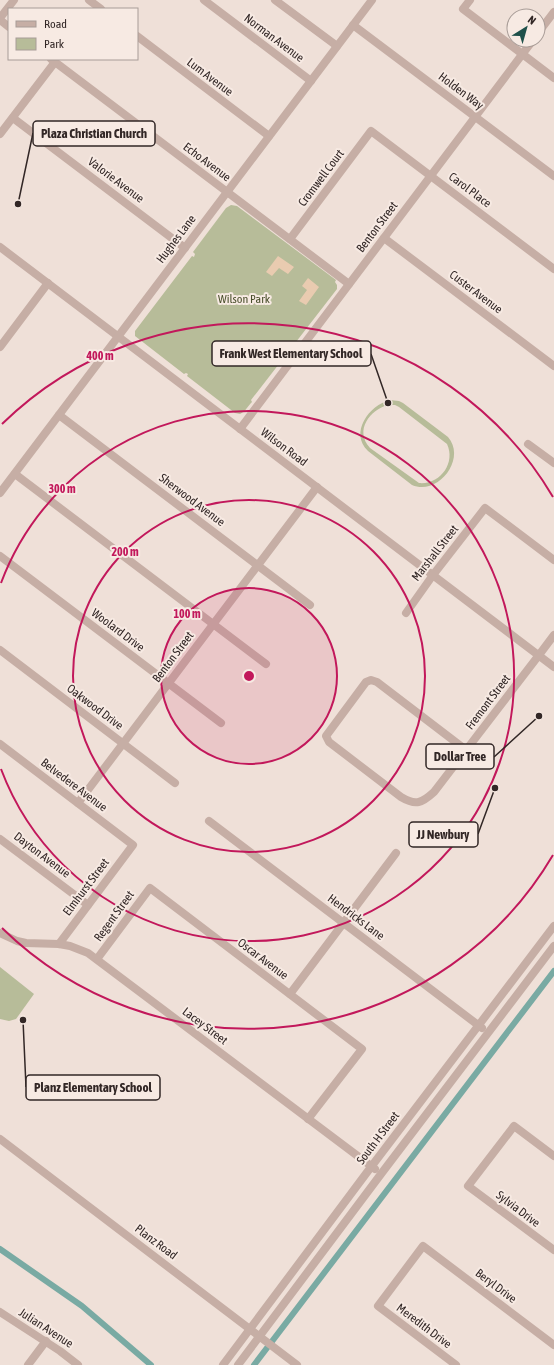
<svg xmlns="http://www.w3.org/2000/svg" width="554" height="1365" font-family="'Asap Condensed',sans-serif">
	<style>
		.green { fill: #b7bc99; fill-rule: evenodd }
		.sand { fill: #e9cbb0 }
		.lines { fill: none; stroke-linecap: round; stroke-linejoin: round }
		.canal { stroke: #79aaa3; stroke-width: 6 }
		.minor { stroke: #c6aea5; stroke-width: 8 }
		.ring { fill: none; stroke: #c2185b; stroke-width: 2 }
		.labels { text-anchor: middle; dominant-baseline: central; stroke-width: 4; stroke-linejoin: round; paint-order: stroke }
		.street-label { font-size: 12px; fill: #322726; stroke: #f7eae3 }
		.park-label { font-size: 12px; fill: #484e2b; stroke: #f7eae3 }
		.centre { fill: #c2185b; stroke: #f7eae3; stroke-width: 2 }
		.ring-label { font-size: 12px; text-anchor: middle; font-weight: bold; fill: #c2185b; stroke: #f7eae3; stroke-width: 4; stroke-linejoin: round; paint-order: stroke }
		.leader { fill: none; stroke: #322726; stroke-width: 1.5 }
		.callout-dot { fill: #322726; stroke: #f7eae3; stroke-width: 1.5 }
		.callout { fill: #f7eae3; stroke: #322726; stroke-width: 1.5 }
		.callout-label { font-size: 13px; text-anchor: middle; font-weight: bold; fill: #322726 }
	</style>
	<rect width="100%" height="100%" fill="#efe0d8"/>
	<g class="green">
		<path d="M231,205L237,206L336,280L335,282L337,285V289L251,400L252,402C248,406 245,412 240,414L235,413L187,376L188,374L186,373L184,374L135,336V331L192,256L194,257L195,254L193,252L226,208Z"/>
		<path d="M390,400L399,401L403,403L448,437C467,459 438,496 412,485L368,451C349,433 369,405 390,400ZM388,405H395L399,407L447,444C456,463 440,485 419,483L370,448C354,430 370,410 388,405Z"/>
		<path d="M0,967L34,994L16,1019L9,1021L0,1019Z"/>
	</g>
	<g class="sand">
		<path d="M278,256L294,267L288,274L279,268L272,276L266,272Z"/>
		<path d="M308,278L319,287L306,305L299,301L307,290L302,286Z"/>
	</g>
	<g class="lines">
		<g class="canal">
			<path d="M0,1249L82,1306L151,1365"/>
			<path d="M254,1365L554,971"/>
		</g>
		<g class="minor">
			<path d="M89,0L101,9"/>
			<path d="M204,0L311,81"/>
			<path d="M275,0L337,46"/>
			<path d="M470,0L463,9L554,78"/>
			<path d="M0,18L14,0"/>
			<path d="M0,20L9,27"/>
			<path d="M353,25L554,176"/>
			<path d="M538,33L554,12"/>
			<path d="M137,36L269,136"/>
			<path d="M51,59L349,284"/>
			<path d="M13,118L185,248"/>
			<path d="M0,134L55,62"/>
			<path d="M384,238L554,366"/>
			<path d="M290,239L371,131L554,269"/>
			<path d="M0,247L554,667"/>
			<path d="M0,347L48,283"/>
			<path d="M59,415L310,605"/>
			<path d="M240,429L533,40"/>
			<path d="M528,444L554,463"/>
			<path d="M15,474L266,664"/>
			<path d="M0,493L372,0"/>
			<path d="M0,556L221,723"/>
			<path d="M406,613L433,575L485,508L554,560"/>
			<path d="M0,650L175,783"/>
			<path d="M0,744L133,845L59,944"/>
			<path d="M466,750L377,682L371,680L366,682L326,736L329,742L401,797C416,806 422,803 434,792L539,655L554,635"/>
			<path d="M78,803L317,487"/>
			<path d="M209,821L482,1028"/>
			<path d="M0,839L88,905"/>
			<path d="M0,933L17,941L26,943L59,944L70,946L88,953L375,1169"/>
			<path d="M97,959L150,888L362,1049L308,1119"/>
			<path d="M290,994L396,853"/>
			<path d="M0,1139L297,1365"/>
			<path d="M554,1156L514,1126L468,1186L554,1250"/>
			<path d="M0,1312L60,1351L78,1365"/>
			<path d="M28,1365L46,1341"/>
			<path d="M223,1365L371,1167L554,926"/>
			<path d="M238,1365L381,1174L554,946"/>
			<path d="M456,1365L378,1306L423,1246L554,1345"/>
		</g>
	</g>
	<circle cx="249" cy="676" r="88" fill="#c2185b" fill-opacity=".12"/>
	<g class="ring">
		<circle cx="249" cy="676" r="88"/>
		<circle cx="249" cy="676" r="176"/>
		<path d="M1 583A265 265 0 1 1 1 769"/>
		<path d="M553 855A353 353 0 0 1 2 928M2 424A353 353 0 0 1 553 497"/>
	</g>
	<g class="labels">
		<g class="street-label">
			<text transform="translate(274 38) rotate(37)">Norman Avenue</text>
			<text transform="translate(210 77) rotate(37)">Lum Avenue</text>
			<text transform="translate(461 91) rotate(37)">Holden Way</text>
			<text transform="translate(207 162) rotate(37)">Echo Avenue</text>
			<text transform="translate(321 178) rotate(-53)">Cromwell Court</text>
			<text transform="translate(116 180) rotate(37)">Valorie Avenue</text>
			<text transform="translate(470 190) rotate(37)">Carol Place</text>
			<text transform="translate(377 227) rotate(-53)">Benton Street</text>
			<text transform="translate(176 239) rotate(-53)">Hughes Lane</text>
			<text transform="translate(476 292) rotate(37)">Custer Avenue</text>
			<text transform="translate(284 447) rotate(37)">Wilson Road</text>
			<text transform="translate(192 500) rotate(37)">Sherwood Avenue</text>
			<text transform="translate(435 553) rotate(-52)">Marshall Street</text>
			<text transform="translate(118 630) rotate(37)">Woolard Drive</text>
			<text transform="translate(173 657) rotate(-53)">Benton Street</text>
			<text transform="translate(488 702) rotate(-53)">Fremont Street</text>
			<text transform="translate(95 707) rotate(37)">Oakwood Drive</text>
			<text transform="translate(74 785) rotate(37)">Belvedere Avenue</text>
			<text transform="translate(42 855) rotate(37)">Dayton Avenue</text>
			<text transform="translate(86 887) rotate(-53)">Elmhurst Street</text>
			<text transform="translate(114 916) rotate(-54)">Regent Street</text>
			<text transform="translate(356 917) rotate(37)">Hendricks Lane</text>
			<text transform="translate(263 959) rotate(37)">Oscar Avenue</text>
			<text transform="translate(205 1026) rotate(37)">Lacey Street</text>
			<text transform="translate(378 1138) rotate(-53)">South H Street</text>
			<text transform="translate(518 1209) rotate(37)">Sylvia Drive</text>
			<text transform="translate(156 1242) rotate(37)">Planz Road</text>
			<text transform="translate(496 1286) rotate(37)">Beryl Drive</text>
			<text transform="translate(424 1326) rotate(37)">Meredith Drive</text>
			<text transform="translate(46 1328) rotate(33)">Julian Avenue</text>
		</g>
		<g class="park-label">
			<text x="244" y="299">Wilson Park</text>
		</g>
	</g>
	<circle cx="249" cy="676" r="6" class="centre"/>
	<g class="ring-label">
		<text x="100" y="360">400 m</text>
		<text x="62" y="493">300 m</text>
		<text x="125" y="556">200 m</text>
		<text x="187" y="618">100 m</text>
	</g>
	<path class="leader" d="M18 204L33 133M388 403L371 354M539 716L494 757M495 788L478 834M23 1020L26 1087"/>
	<g class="callout-dot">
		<circle cx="18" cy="204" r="4"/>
		<circle cx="388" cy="403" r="4"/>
		<circle cx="539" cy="716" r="4"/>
		<circle cx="495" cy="788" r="4"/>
		<circle cx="23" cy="1020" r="4"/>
	</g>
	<g class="callout">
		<rect x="33" y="121" width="122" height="25" rx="4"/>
		<rect x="212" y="341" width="159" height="25" rx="4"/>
		<rect x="426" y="744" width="68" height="25" rx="4"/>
		<rect x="409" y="822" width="69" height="25" rx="4"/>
		<rect x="26" y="1075" width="134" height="25" rx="4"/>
	</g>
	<g class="callout-label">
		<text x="94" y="138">Plaza Christian Church</text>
		<text x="291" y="358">Frank West Elementary School</text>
		<text x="460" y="761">Dollar Tree</text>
		<text x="443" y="839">JJ Newbury</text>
		<text x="93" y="1092">Planz Elementary School</text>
	</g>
	<rect x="8" y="8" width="130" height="52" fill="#f7eae3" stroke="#a89c97"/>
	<rect x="16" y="21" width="20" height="6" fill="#c6aea5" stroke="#a89c97"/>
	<text x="44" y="28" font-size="12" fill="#322726">Road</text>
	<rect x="16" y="38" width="20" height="12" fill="#b7bc99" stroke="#a89c97"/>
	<text x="44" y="48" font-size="12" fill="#322726">Park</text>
	<g transform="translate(526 28) rotate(37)"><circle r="19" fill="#f7eae3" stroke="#a89c97"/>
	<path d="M0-3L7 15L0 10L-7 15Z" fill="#1e504a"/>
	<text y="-6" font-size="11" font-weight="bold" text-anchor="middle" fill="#322726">N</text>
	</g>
</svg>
